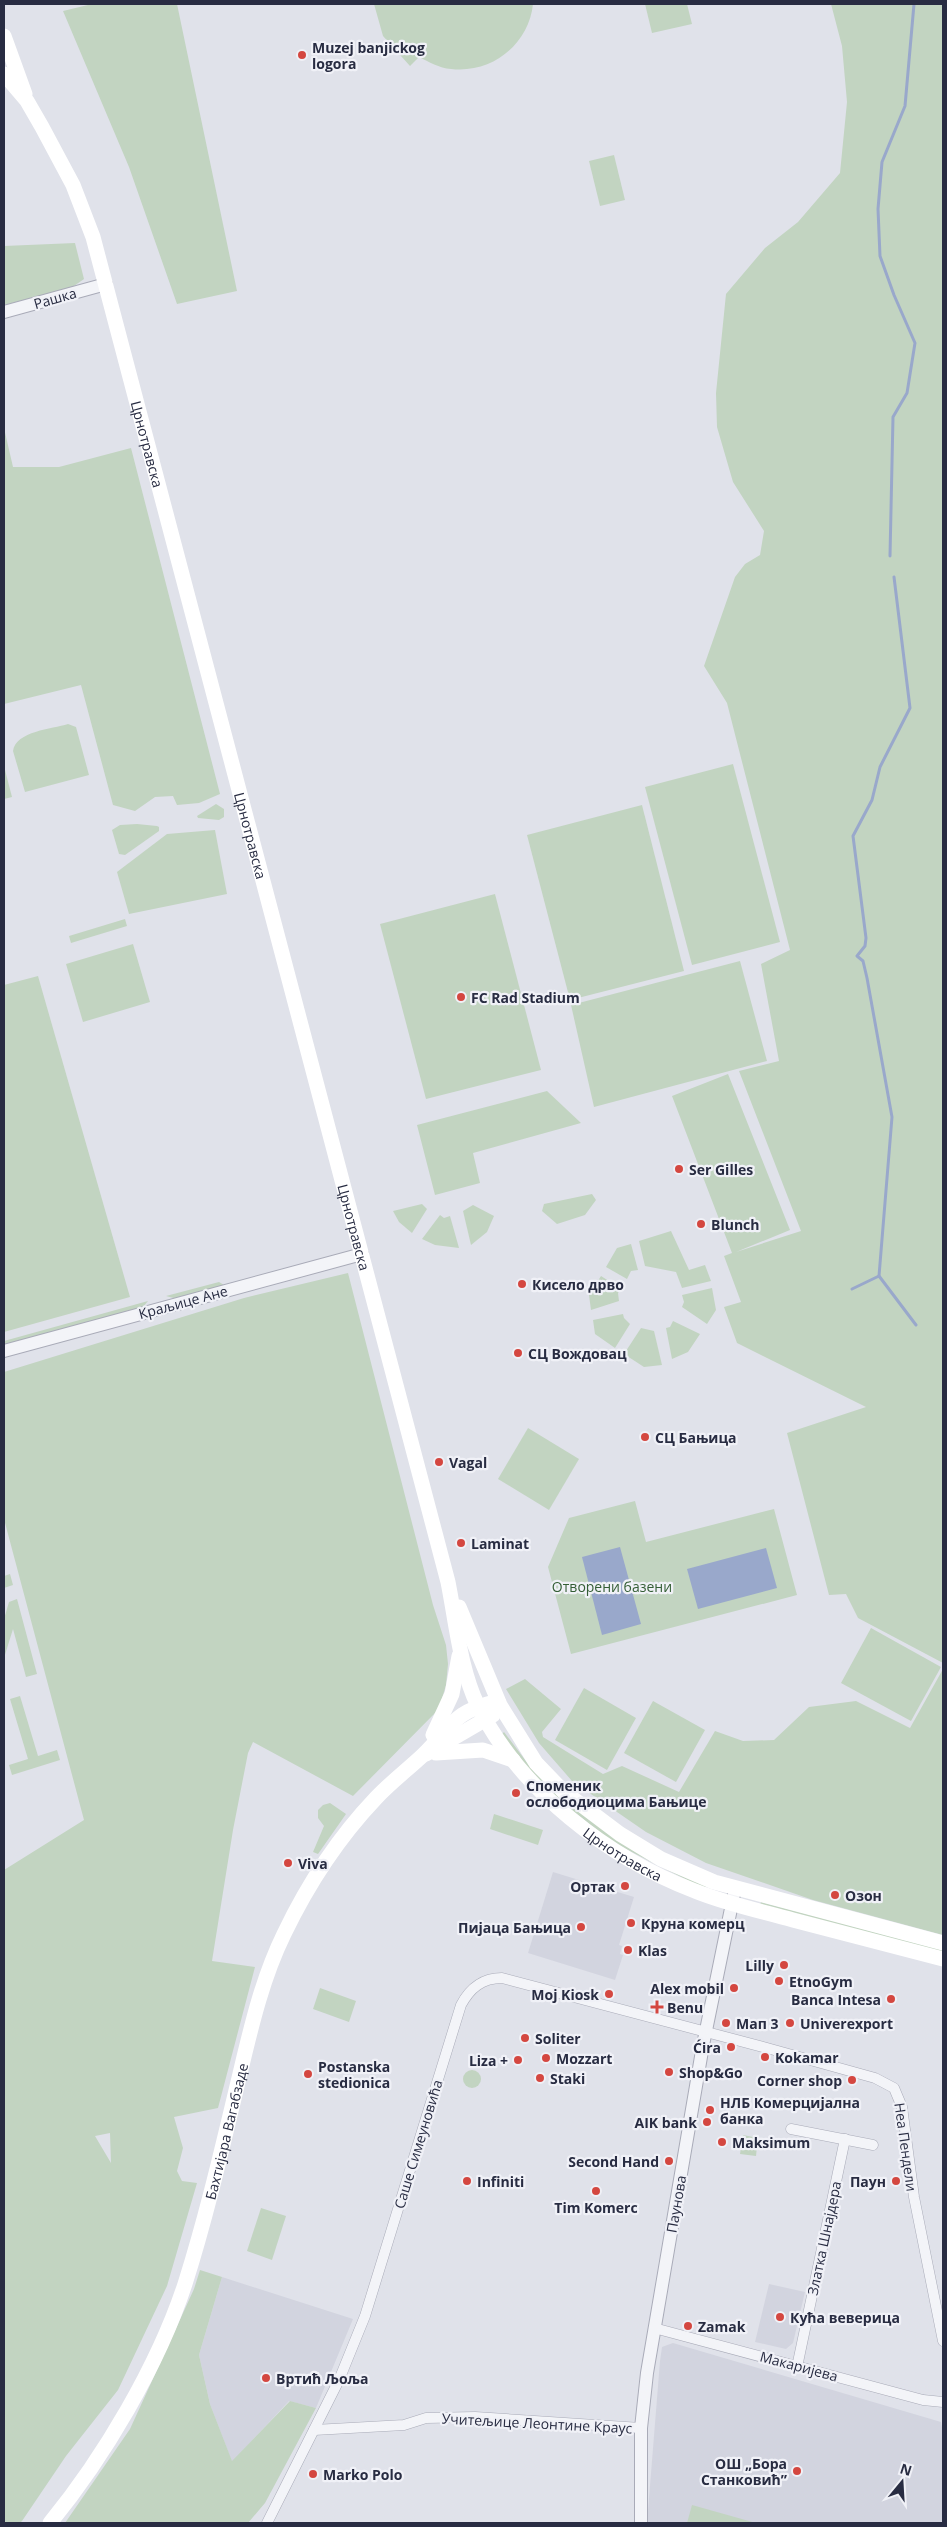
<svg xmlns="http://www.w3.org/2000/svg" width="947" height="2527" font-family="'Open Sans',sans-serif">
	<style>
		.built { fill: #d2d4df }
		.green { fill: #c2d4c1; fill-rule: evenodd }
		.water { fill: #99a8cb }
		.lines { fill: none; stroke-linecap: round; stroke-linejoin: round }
		.stream { stroke: #99a8cb; stroke-width: 3 }
		.minor-casing { stroke: #a9abb8; stroke-width: 11 }
		.tertiary-casing { stroke: #a9abb8; stroke-width: 14 }
		.minor { stroke: #f3f4f8; stroke-width: 10 }
		.tertiary { stroke: #f3f4f8; stroke-width: 12 }
		.secondary { stroke: #fff; stroke-width: 15 }
		.poi-dot { fill: #d44740; stroke: #f0f1f7; stroke-width: 2 }
		.labels { text-anchor: middle; dominant-baseline: central; stroke-width: 4.5; stroke-linejoin: round; paint-order: stroke }
		.poi-label { font-size: 14px; font-weight: bold; fill: #282c42; stroke: #f0f1f7; text-anchor: start }
		.street-label { font-size: 14px; fill: #282c42; stroke: #f0f1f7 }
		.park-label { font-size: 14px; fill: #345e35; stroke: #f0f1f7 }
	</style>
	<rect width="100%" height="100%" fill="#e0e2ea"/>
	<g class="built">
		<path d="M553,1872L634,1897L619,1945L622,1946L620,1954L623,1955L615,1980L528,1953Z"/>
		<path d="M222,2277L353,2319L316,2408L289,2401L232,2462L210,2404L199,2355Z"/>
		<path d="M769,2284L805,2292L793,2343L786,2349L755,2342Z"/>
		<path d="M673,2343L941,2422L943,2433V2523H647L660,2361L662,2347Z"/>
	</g>
	<g class="green">
		<path d="M92,4H177L237,291L177,304L129,167L63,11Z"/>
		<path d="M374,4H533C529,44 492,74 451,69C439,68 429,62 419,57L410,66L383,36Z"/>
		<path d="M645,4H687L692,24L652,33Z"/>
		<path d="M831,4H943V1663L858,1618L846,1594L829,1595L787,1433L866,1407L737,1343L724,1307L741,1302L724,1256L732,1253L672,1096L728,1074L790,1230L736,1252L801,1231L739,1071L779,1061L761,964L790,950L727,703L704,666L735,577L745,564L760,555L764,531L733,482L717,427L716,393L726,294L765,248L798,222L840,173L847,102L842,46Z"/>
		<path d="M614,155L625,200L600,206L589,161Z"/>
		<path d="M75,243L84,279L71,288L4,305V246Z"/>
		<path d="M4,428L13,467H59L131,448L220,794L199,803L177,805L173,796L155,797L135,811L113,805L81,685L4,704Z"/>
		<path d="M68,724L76,727L89,775L25,792L13,751C16,731 52,729 68,724Z"/>
		<path d="M733,764L780,942L692,965L645,787Z"/>
		<path d="M4,766L12,797L4,799Z"/>
		<path d="M216,804L224,809V817L219,820L198,818L197,816Z"/>
		<path d="M642,805L684,971L570,1000L527,835Z"/>
		<path d="M137,824L157,826L159,827V831L125,855L119,854L112,830L120,825Z"/>
		<path d="M215,830L227,894L129,914L117,872L167,834Z"/>
		<path d="M495,894L541,1070L426,1099L380,924Z"/>
		<path d="M125,919L127,926L71,943L69,936Z"/>
		<path d="M133,944L150,1002L83,1022L66,964Z"/>
		<path d="M740,961L767,1061L594,1107L571,1005Z"/>
		<path d="M38,976L130,1297L4,1332V985Z"/>
		<path d="M547,1091L581,1123L473,1153L480,1183L435,1195L417,1125Z"/>
		<path d="M592,1194L596,1200L585,1215L557,1224L542,1211L544,1204Z"/>
		<path d="M422,1204L427,1209L412,1233L399,1222L393,1211Z"/>
		<path d="M473,1205L494,1216L487,1232L471,1245L463,1211Z"/>
		<path d="M440,1215L444,1218L450,1216L459,1248L435,1245L422,1239Z"/>
		<path d="M671,1231L689,1270L705,1265L711,1281L682,1288L676,1272L645,1266L639,1241Z"/>
		<path d="M631,1244L638,1270L631,1271L627,1279L606,1267L617,1248Z"/>
		<path d="M348,1273L433,1605L446,1645L448,1664L446,1685L439,1709L353,1796L253,1742L248,1753L233,1830L212,1961L255,1967L218,2108L174,2117L183,2148L177,2171L182,2181L197,2183L167,2286L118,2390L66,2456L22,2521L20,2523H4V1870L84,1820L4,1519V1372L244,1298ZM110,2133L111,2163L95,2136Z"/>
		<path d="M601,1276L621,1289L618,1293L619,1301L591,1310L589,1295Z"/>
		<path d="M219,1282L224,1285L177,1299L166,1296Z"/>
		<path d="M712,1288L716,1310L707,1324L682,1307L684,1302L682,1295Z"/>
		<path d="M148,1301L143,1307L4,1346V1341Z"/>
		<path d="M623,1314L624,1318L630,1324L615,1348L595,1334L593,1320Z"/>
		<path d="M673,1321L700,1334L688,1352L672,1359L666,1328L670,1327Z"/>
		<path d="M641,1328L654,1331L662,1365L644,1367L624,1354Z"/>
		<path d="M528,1428L579,1459L549,1510L498,1479Z"/>
		<path d="M635,1501L646,1542L774,1509L797,1595L571,1654L548,1567L569,1518Z"/>
		<path d="M10,1574L13,1585L4,1588V1576Z"/>
		<path d="M17,1599L37,1674L26,1677L13,1629L4,1658V1619L9,1602Z"/>
		<path d="M871,1628L941,1667L911,1721L841,1683Z"/>
		<path d="M943,1669V1935L813,1900L706,1863L646,1832L572,1781L539,1743L506,1689L525,1679L561,1709L542,1732L543,1737L603,1774L622,1766L679,1792L715,1731L743,1741L774,1740L809,1707L856,1701L910,1728Z"/>
		<path d="M584,1688L636,1718L607,1770L555,1740Z"/>
		<path d="M20,1696L38,1756L57,1750L60,1760L12,1775L9,1765L28,1759L10,1699Z"/>
		<path d="M653,1701L705,1730L676,1782L624,1753Z"/>
		<path d="M504,1732L535,1773L571,1806L666,1869L706,1886L705,1889L614,1843L547,1791L524,1765L502,1734Z"/>
		<path d="M330,1803L346,1814L318,1854L313,1852L324,1826L318,1818V1810L323,1805Z"/>
		<path d="M494,1814L543,1830L538,1845L490,1829Z"/>
		<path d="M761,1902L943,1950V1953L760,1905Z"/>
		<path d="M320,1988L356,2001L349,2022L313,2009Z"/>
		<circle cx="472" cy="2079" r="9"/>
		<path d="M743,2135L758,2138L756,2156L740,2154Z"/>
		<path d="M261,2208L286,2216L272,2260L247,2251Z"/>
		<path d="M200,2270L222,2277L199,2355L210,2404L232,2461L290,2401L316,2408L265,2503L248,2523H65L130,2429L194,2289Z"/>
		<path d="M692,2505L756,2523H687Z"/>
	</g>
	<g class="water">
		<path d="M620,1547L641,1624L602,1635L582,1557Z"/>
		<path d="M766,1548L777,1588L698,1609L687,1569Z"/>
	</g>
	<g class="lines">
		<g class="stream">
			<path d="M890,556L893,417L907,393L915,343L894,295L880,256L878,209L882,162L905,106L914,4"/>
			<path d="M894,577L910,708L880,767L872,800L853,836L866,938L865,946L857,956L863,961L867,978L892,1117L879,1276L916,1325"/>
			<path d="M852,1289L879,1276"/>
		</g>
		<g class="minor-casing">
			<g id="minor">
				<path d="M791,2129L873,2145"/>
				<path d="M654,2328L923,2400L943,2402"/>
				<path d="M797,2367L845,2139"/>
				<path d="M314,2430L404,2425L426,2418L475,2417L641,2428"/>
				<path d="M267,2523L339,2380L365,2316L461,2005C470,1988 482,1978 502,1978L767,2048L875,2078L894,2088L902,2107L914,2197L943,2341"/>
			</g>
		</g>
		<g class="tertiary-casing">
			<g id="tertiary">
				<path d="M4,312L106,284"/>
				<path d="M4,1351L362,1254"/>
				<path d="M641,2523V2428L647,2373L703,2045L734,1894"/>
			</g>
		</g>
		<use href="#minor" class="minor"/>
		<use href="#tertiary" class="tertiary"/>
		<g class="secondary">
			<path d="M4,36L25,94"/>
			<path id="s1" d="M4,74L27,101L42,127L73,185L93,237L448,1582C456,1622 460,1669 478,1706C521,1791 608,1858 695,1891C727,1904 761,1911 793,1920C843,1933 893,1946 943,1959"/>
			<path d="M459,1607L500,1705L536,1763L563,1791L620,1834L661,1859L714,1882L943,1943"/>
			<path d="M433,1735L452,1694L459,1656"/>
			<path d="M436,1753L483,1750L513,1760"/>
			<path d="M426,1754L493,1715"/>
			<path id="s2" d="M50,2523C104,2457 158,2366 185,2284C206,2218 222,2149 238,2082C250,2032 261,1981 284,1934C307,1886 339,1837 376,1798C390,1783 407,1770 422,1756C454,1725 450,1713 498,1701"/>
		</g>
	</g>
	<g class="poi-dot">
		<circle cx="302" cy="55" r="5"/>
		<circle cx="461" cy="997" r="5"/>
		<circle cx="679" cy="1169" r="5"/>
		<circle cx="701" cy="1224" r="5"/>
		<circle cx="522" cy="1284" r="5"/>
		<circle cx="518" cy="1353" r="5"/>
		<circle cx="645" cy="1437" r="5"/>
		<circle cx="439" cy="1462" r="5"/>
		<circle cx="461" cy="1543" r="5"/>
		<circle cx="516" cy="1793" r="5"/>
		<circle cx="288" cy="1863" r="5"/>
		<circle cx="625" cy="1886" r="5"/>
		<circle cx="835" cy="1895" r="5"/>
		<circle cx="631" cy="1923" r="5"/>
		<circle cx="581" cy="1927" r="5"/>
		<circle cx="628" cy="1950" r="5"/>
		<circle cx="784" cy="1965" r="5"/>
		<circle cx="779" cy="1981" r="5"/>
		<circle cx="734" cy="1988" r="5"/>
		<circle cx="609" cy="1994" r="5"/>
		<circle cx="891" cy="1999" r="5"/>
		<path d="M654.5 1999.5h5v5h5v5h-5v5h-5v-5h-5v-5h5z"/>
		<circle cx="726" cy="2023" r="5"/>
		<circle cx="790" cy="2023" r="5"/>
		<circle cx="525" cy="2038" r="5"/>
		<circle cx="731" cy="2047" r="5"/>
		<circle cx="765" cy="2057" r="5"/>
		<circle cx="546" cy="2058" r="5"/>
		<circle cx="518" cy="2060" r="5"/>
		<circle cx="669" cy="2072" r="5"/>
		<circle cx="308" cy="2074" r="5"/>
		<circle cx="540" cy="2078" r="5"/>
		<circle cx="852" cy="2080" r="5"/>
		<circle cx="710" cy="2110" r="5"/>
		<circle cx="707" cy="2122" r="5"/>
		<circle cx="722" cy="2142" r="5"/>
		<circle cx="669" cy="2161" r="5"/>
		<circle cx="467" cy="2181" r="5"/>
		<circle cx="896" cy="2181" r="5"/>
		<circle cx="596" cy="2191" r="5"/>
		<circle cx="780" cy="2317" r="5"/>
		<circle cx="688" cy="2326" r="5"/>
		<circle cx="266" cy="2378" r="5"/>
		<circle cx="797" cy="2471" r="5"/>
		<circle cx="313" cy="2474" r="5"/>
	</g>
	<g class="labels">
		<g class="poi-label">
			<text x="312" y="47">Muzej banjickog<tspan x="312" dy="16">logora</tspan></text>
			<text x="471" y="997">FC Rad Stadium</text>
			<text x="689" y="1169">Ser Gilles</text>
			<text x="711" y="1224">Blunch</text>
			<text x="532" y="1284">Кисело дрво</text>
			<text x="528" y="1353">СЦ Вождовац</text>
			<text x="655" y="1437">СЦ Бањица</text>
			<text x="449" y="1462">Vagal</text>
			<text x="471" y="1543">Laminat</text>
			<text x="526" y="1785">Споменик<tspan x="526" dy="16">ослободиоцима Бањице</tspan></text>
			<text x="298" y="1863">Viva</text>
			<text x="615" y="1886" text-anchor="end">Ортак</text>
			<text x="845" y="1895">Озон</text>
			<text x="641" y="1923">Круна комерц</text>
			<text x="571" y="1927" text-anchor="end">Пијаца Бањица</text>
			<text x="638" y="1950">Klas</text>
			<text x="774" y="1965" text-anchor="end">Lilly</text>
			<text x="789" y="1981">EtnoGym</text>
			<text x="724" y="1988" text-anchor="end">Alex mobil</text>
			<text x="599" y="1994" text-anchor="end">Moj Kiosk</text>
			<text x="881" y="1999" text-anchor="end">Banca Intesa</text>
			<text x="667" y="2007">Benu</text>
			<text x="736" y="2023">Мап 3</text>
			<text x="800" y="2023">Univerexport</text>
			<text x="535" y="2038">Soliter</text>
			<text x="721" y="2047" text-anchor="end">Ćira</text>
			<text x="775" y="2057">Kokamar</text>
			<text x="556" y="2058">Mozzart</text>
			<text x="508" y="2060" text-anchor="end">Liza +</text>
			<text x="318" y="2066">Postanska<tspan x="318" dy="16">stedionica</tspan></text>
			<text x="679" y="2072">Shop&amp;Go</text>
			<text x="550" y="2078">Staki</text>
			<text x="842" y="2080" text-anchor="end">Corner shop</text>
			<text x="720" y="2102">НЛБ Комерцијална<tspan x="720" dy="16">банка</tspan></text>
			<text x="697" y="2122" text-anchor="end">AIK bank</text>
			<text x="732" y="2142">Maksimum</text>
			<text x="659" y="2161" text-anchor="end">Second Hand</text>
			<text x="477" y="2181">Infiniti</text>
			<text x="886" y="2181" text-anchor="end">Паун</text>
			<text x="596" y="2207" text-anchor="middle">Tim Komerc</text>
			<text x="790" y="2317">Кућа веверица</text>
			<text x="698" y="2326">Zamak</text>
			<text x="276" y="2378">Вртић Љоља</text>
			<text x="787" y="2463" text-anchor="end">ОШ „Бора<tspan x="787" dy="16">Станковић”</tspan></text>
			<text x="323" y="2474">Marko Polo</text>
		</g>
		<g class="street-label">
			<text transform="translate(55 298) rotate(-16)">Рашка</text>
			<text stroke="none"><textPath href="#s1" startOffset="401">Црнотравска</textPath></text>
			<text stroke="none"><textPath href="#s1" startOffset="806">Црнотравска</textPath></text>
			<text stroke="none"><textPath href="#s1" startOffset="1211">Црнотравска</textPath></text>
			<text transform="translate(183 1302) rotate(-15)">Краљице Ане</text>
			<text stroke="none"><textPath href="#s1" startOffset="1916">Црнотравска</textPath></text>
			<text stroke="none"><textPath href="#s2" startOffset="434">Бахтијара Вагабзаде</textPath></text>
			<text transform="translate(418 2144) rotate(-73)">Саше Симеуновића</text>
			<text transform="translate(906 2147) rotate(82)">Неа Пендели</text>
			<text transform="translate(676 2204) rotate(-80)">Паунова</text>
			<text transform="translate(824 2238) rotate(-78)">Златка Шнајдера</text>
			<text transform="translate(799 2366) rotate(15)">Макаријева</text>
			<text transform="translate(537 2423) rotate(3)">Учитељице Леонтине Краус</text>
		</g>
		<g class="park-label">
			<text x="612" y="1586">Отворени базени</text>
		</g>
	</g>
	<rect width="947" height="2527" fill="none" stroke="#282c42" stroke-width="10"/>
	<g transform="translate(902 2482) rotate(18)" stroke="#f0f1f7" stroke-width="4" paint-order="stroke">
	<path d="M0-4L9 19L0 12L-9 19Z" fill="#282c42"/>
	<text y="-8" font-size="14" font-weight="bold" text-anchor="middle" fill="#282c42">N</text>
	</g>
</svg>
